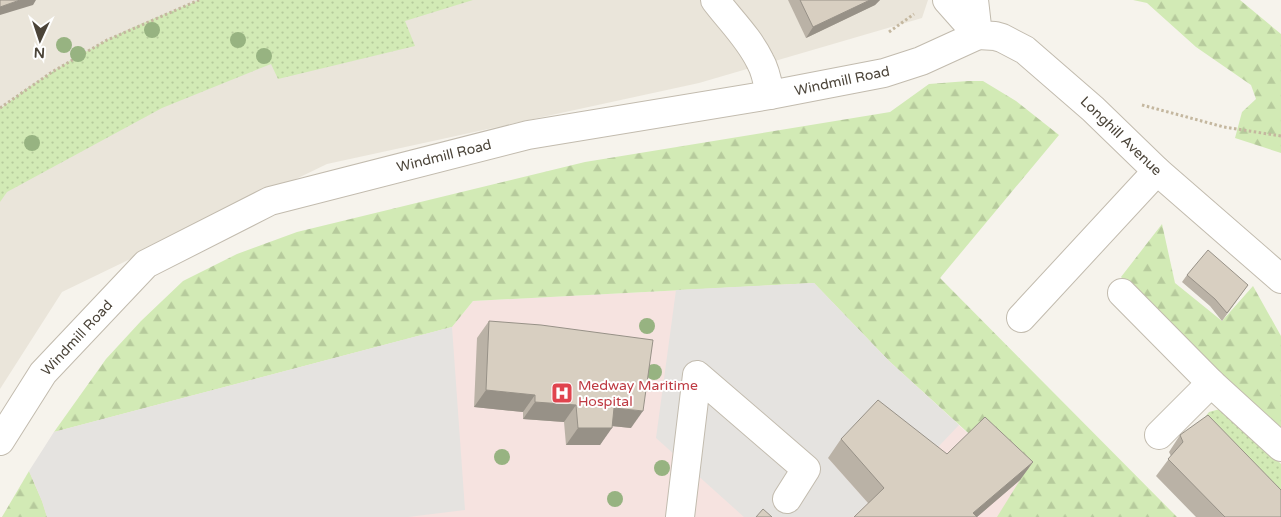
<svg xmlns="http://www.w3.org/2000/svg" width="1281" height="517" font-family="'Varela Round',sans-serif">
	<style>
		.residential { fill: #eae5da }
		.medical { fill: #f6e3e0 }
		.grass { fill: url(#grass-dots) }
		.forest { fill: url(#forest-firs) }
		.parking { fill: #e5e3e0 }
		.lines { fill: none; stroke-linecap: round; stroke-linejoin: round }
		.minor-casing { stroke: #c2bbae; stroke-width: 30 }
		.path { stroke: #c4b79f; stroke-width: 3; stroke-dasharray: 2.5 2.5; stroke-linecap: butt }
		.minor { stroke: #fff; stroke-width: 28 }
		.tree { fill: #97b381 }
		.wall { fill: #bab2a6 }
		.shaded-wall { fill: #979187 }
		.building { fill: #d8cfc1; stroke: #979187 }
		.labels { text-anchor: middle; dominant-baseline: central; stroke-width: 4; stroke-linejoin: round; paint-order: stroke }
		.street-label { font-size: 14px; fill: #4b4439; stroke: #fff }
		.health-label { font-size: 14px; fill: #be3a42; stroke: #fff; text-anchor: start }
	</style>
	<defs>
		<pattern id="grass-dots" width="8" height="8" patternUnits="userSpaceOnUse" patternTransform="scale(1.25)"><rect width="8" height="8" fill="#d2eab5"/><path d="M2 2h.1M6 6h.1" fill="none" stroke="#b6ca9c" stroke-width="1.8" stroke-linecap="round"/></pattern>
		<pattern id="forest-firs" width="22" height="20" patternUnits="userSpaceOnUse" patternTransform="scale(1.25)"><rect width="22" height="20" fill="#d2eab5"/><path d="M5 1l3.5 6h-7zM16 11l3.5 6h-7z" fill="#b6ca9c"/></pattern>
	</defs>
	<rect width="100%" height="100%" fill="#f6f3ec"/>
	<path class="residential" d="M0,0H928L922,18L699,83L327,164L62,292L0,389Z"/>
	<path class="medical" d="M814,283L889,361L1059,517H2L54,432L452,327L473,301Z"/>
	<g class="grass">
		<path d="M199,0H473L405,21L415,46L278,79L271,64L162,108L7,192L0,202V109C32,83 70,60 107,40C136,25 168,13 199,0Z"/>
		<path d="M1220,409L1232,415L1281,464V498L1197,428L1209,412Z"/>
	</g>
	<g class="forest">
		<path d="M1133,0H1240L1281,34V153L1235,138L1242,112L1256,99L1251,85L1196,47L1147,3Z"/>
		<path d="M968,81H983L1016,101L1059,135L940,278L1177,517H997L1020,480L889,361L814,283L473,301L452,327L54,432L106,359L141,321L183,281L237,254L297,232L585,162L890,112L929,84Z"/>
		<path d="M1162,224L1175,283L1222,321L1253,286L1281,336V434L1208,371L1121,277Z"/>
		<path d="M29,471L42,501L47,517H2Z"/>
	</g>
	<g class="parking">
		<path d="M814,283L889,361L959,425L922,464L828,458L868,503L853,517H744L656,438L676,290Z"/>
		<path d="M452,327L465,510L408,517H47L42,501L29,471L54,432Z"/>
	</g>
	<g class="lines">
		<g class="minor-casing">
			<g id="minor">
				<path d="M715,0C730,20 749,38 760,61C766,71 768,84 770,95"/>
				<path d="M974,0L978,35L995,36L1002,38L1025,50L1093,109L1157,171L1281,279"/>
				<path d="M1122,293L1211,383L1281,447"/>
				<path d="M1021,318L1157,171"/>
				<path d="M1159,435L1211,383"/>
				<path d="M0,441L43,373L146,264L270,201L528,135L770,95L884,73L921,61L978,35L947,0"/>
				<path d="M680,517L697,375L806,469L787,499"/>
			</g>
		</g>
		<g class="path">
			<path d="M889,32L914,14"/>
			<path d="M1142,105L1224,127L1281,136"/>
			<path d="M0,108L52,72L107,40L199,0"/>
		</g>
		<use href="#minor" class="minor"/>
	</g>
	<g class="tree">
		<circle cx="152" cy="30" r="8"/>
		<circle cx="238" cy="40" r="8"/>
		<circle cx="64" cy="45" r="8"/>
		<circle cx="78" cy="54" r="8"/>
		<circle cx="264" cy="56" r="8"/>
		<circle cx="32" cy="143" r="8"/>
		<circle cx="647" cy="326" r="8"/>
		<circle cx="654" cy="372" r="8"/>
		<circle cx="502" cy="457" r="8"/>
		<circle cx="662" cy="468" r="8"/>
		<circle cx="615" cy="499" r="8"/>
	</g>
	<g class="wall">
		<path d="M788,0H880L875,5L806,38Z"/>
		<path d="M1187,275L1248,285L1222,321L1210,306L1182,282Z"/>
		<path d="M489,321L631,428L612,426L600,445H566L564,422L523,419V412L474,407L477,338Z"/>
		<path d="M1180,435L1281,517H1196L1156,476L1171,456L1169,452Z"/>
		<path d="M841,439L947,454L1033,462L1020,480L977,517L868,503L828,458Z"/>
	</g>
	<g class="shaded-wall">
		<path d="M20,0H36L33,5L0,15V7Z"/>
		<path d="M870,0H880L875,5L806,38L813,27Z"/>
		<path d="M486,390L535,395L523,412L474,407Z"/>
		<path d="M535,402L576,405L564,422L523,419Z"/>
		<path d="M614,408L643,411L631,428L602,425Z"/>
		<path d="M578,428H612L600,445H566Z"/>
		<path d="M1033,462L1020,480L977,517L973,513Z"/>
	</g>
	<g class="building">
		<path d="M0,0H20L0,7Z"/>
		<path d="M800,0H870L813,27Z"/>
		<path d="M1208,250L1248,285L1227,313L1215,299L1187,275Z"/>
		<path d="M489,321L541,325L653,340L643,411L614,408L612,428H578L576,405L535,402V395L486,390Z"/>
		<path d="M878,400L947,454L985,417L1033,462L973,513L977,517H854L884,488L841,439Z"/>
		<path d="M1208,415L1281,490V517H1225L1168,459L1183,442L1180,435Z"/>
		<path d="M763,509L772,517H756Z"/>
	</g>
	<defs>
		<g id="hospital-square" transform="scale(1.125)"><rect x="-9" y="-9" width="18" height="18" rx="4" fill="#e0444e" stroke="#fff"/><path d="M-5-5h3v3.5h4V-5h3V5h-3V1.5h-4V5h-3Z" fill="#fff"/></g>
	</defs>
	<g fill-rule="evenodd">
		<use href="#hospital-square" x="562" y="393"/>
	</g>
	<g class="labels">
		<g class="street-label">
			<text transform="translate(842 81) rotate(-12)">Windmill Road</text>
			<text transform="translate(1121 136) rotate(44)">Longhill Avenue</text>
			<text transform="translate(444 156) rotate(-14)">Windmill Road</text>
			<text transform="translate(77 338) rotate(-47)">Windmill Road</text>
		</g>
		<g class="health-label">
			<text x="578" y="385">Medway Maritime<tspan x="578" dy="16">Hospital</tspan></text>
		</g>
	</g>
	<g transform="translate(40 40) rotate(183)" stroke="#ffffff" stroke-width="4" paint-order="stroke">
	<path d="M0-4L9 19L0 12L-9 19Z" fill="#4b4439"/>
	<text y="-8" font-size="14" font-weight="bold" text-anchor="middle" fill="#4b4439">N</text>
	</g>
</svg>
